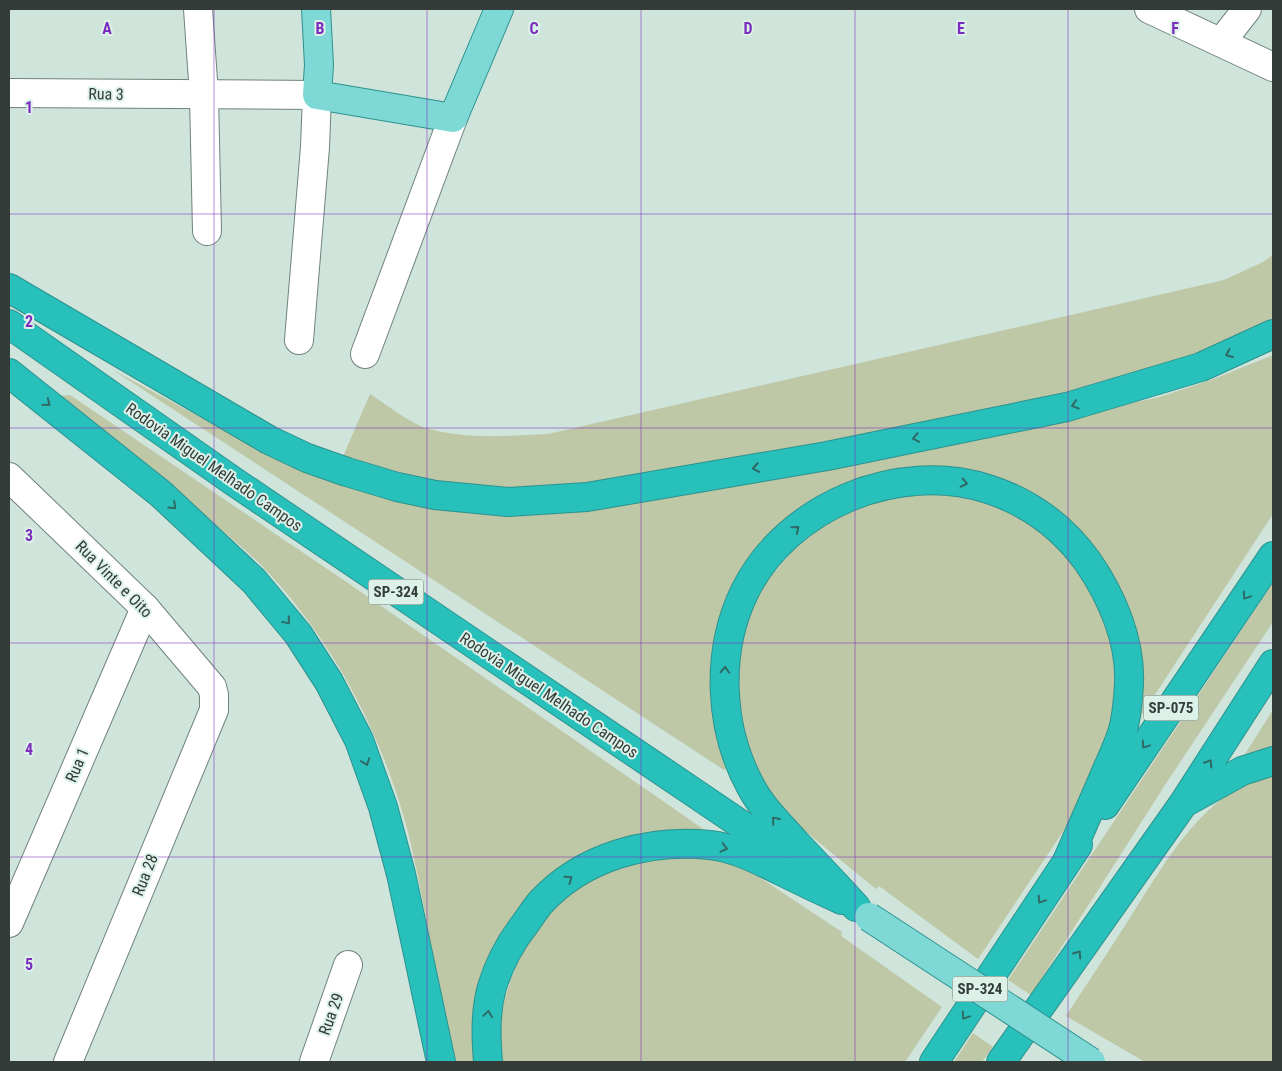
<svg xmlns="http://www.w3.org/2000/svg" width="1282" height="1071" font-family="'Roboto Condensed',sans-serif">
	<style>
		.green { fill: #bec7a6 }
		.lines { fill: none; stroke-linecap: round; stroke-linejoin: round }
		.minor-casing { stroke: #70837b; stroke-width: 30 }
		.major-casing { stroke: #2c928d; stroke-width: 30 }
		.highway-casing { stroke: #2c928d; stroke-width: 30 }
		.minor { stroke: #fff; stroke-width: 28 }
		.major { stroke: #7ed9d6; stroke-width: 28 }
		.highway { stroke: #28c0bb; stroke-width: 28 }
		.major-bridge-casing { stroke: #2c928d; stroke-width: 30; stroke-linecap: butt }
		.major-bridge { stroke: #7ed9d6; stroke-width: 28 }
		.oneway { stroke: #2f6a66 }
		.grid { fill: none; stroke: #7b2cbf; stroke-width: 1; stroke-opacity: 0.55 }
		.labels { text-anchor: middle; dominant-baseline: central; stroke-width: 4; stroke-linejoin: round; paint-order: stroke }
		.shield { fill: #dcf1e8; stroke: #66726d; stroke-width: 1 }
		.shield-label { font-size: 15px; font-weight: bold; fill: #333c38 }
		.street-label { font-size: 16px; fill: #333c38; stroke: #dcf1e8 }
		.grid-label { font-size: 16px; text-anchor: middle; font-weight: bold; fill: #7b2cbf; stroke: #dcf1e8; stroke-width: 4; stroke-linejoin: round; paint-order: stroke }
	</style>
	<rect width="100%" height="100%" fill="#cfe4db"/>
	<g class="green">
		<path d="M1273,255V324L1214,351L1086,390L644,477C587,484 530,490 472,487C428,484 385,470 342,459L370,394C384,403 409,422 423,427C463,440 507,436 548,434L1224,280L1263,262Z"/>
		<path d="M1273,355V514L1139,719L1134,631L1121,589L1099,556L1070,521L1032,494L887,472L735,590L728,766L724,770L113,370L283,462L334,482L388,498L437,509L1098,410L1160,397L1211,380Z"/>
		<path d="M70,395L345,581L709,833L573,864L475,1018L473,1062H454C444,1015 435,967 426,919C418,876 410,831 395,789C367,706 322,628 261,565C238,542 212,523 187,502C144,467 102,432 59,396Z"/>
		<path d="M908,494H940L968,498L997,507L1025,520L1051,541L1077,566L1109,624L1117,663L1113,729L1070,821L978,959L879,886L876,889L794,822L773,800L744,743L736,680L739,648L748,617L763,586L798,544L821,526L848,512L878,500Z"/>
		<path d="M1273,583V622L1165,785L1031,995L1008,980Z"/>
		<path d="M1273,710V748L1245,754Z"/>
		<path d="M1273,774V1062H1145L1066,1016C1088,982 1111,948 1133,913C1169,857 1204,792 1273,774Z"/>
		<path d="M688,857L713,858L753,873L842,932L841,936L942,1007L905,1062H501C500,1041 499,1019 505,998C523,933 566,881 632,863C649,857 670,858 688,857Z"/>
		<path d="M973,1033L993,1047L982,1062H954Z"/>
	</g>
	<g class="lines">
		<g class="minor-casing">
			<g id="minor">
				<path d="M198,9L204,95L207,231"/>
				<path d="M1149,9L1273,67"/>
				<path d="M1222,41L1247,9"/>
				<path d="M9,93L317,95L315,147L299,340"/>
				<path d="M365,354L453,118"/>
				<path d="M9,477L145,608L212,687L214,695V710L68,1062"/>
				<path d="M9,923L145,608"/>
				<path d="M314,1062L348,965"/>
			</g>
		</g>
		<g class="major-casing">
			<path id="major" d="M316,9L319,65L317,95L453,118L499,9"/>
		</g>
		<g class="highway-casing">
			<g id="highway">
				<path d="M9,288L269,440L307,458L347,472L397,487L435,495L508,502L587,497L827,456L1067,407L1201,367L1273,334"/>
				<path d="M9,324L233,481L801,865"/>
				<path d="M9,373L161,494L254,581L298,634L329,682L359,740L383,807L401,874L441,1062"/>
				<path d="M1186,802L1242,771L1273,761"/>
				<path d="M1105,805L1273,556"/>
				<path d="M856,907C836,885 816,864 796,843C780,825 762,808 751,787C719,729 715,652 745,591C787,506 898,460 988,489C1029,502 1062,526 1088,562C1112,597 1131,641 1129,684C1128,700 1127,718 1122,733C1117,749 1109,764 1103,779C1091,806 1080,832 1068,859"/>
				<path d="M488,1062C486,1037 485,1012 492,987C499,964 510,943 525,924C530,917 535,909 541,902C584,856 648,839 710,845C736,848 758,860 781,871C801,881 822,891 842,900"/>
				<path d="M934,1062L1078,845"/>
				<path d="M1001,1062L1183,804L1273,664"/>
			</g>
		</g>
		<use href="#minor" class="minor"/>
		<use href="#major" class="major"/>
		<use href="#highway" class="highway"/>
		<g class="major-bridge-casing">
			<path id="major-bridge" d="M869,917L1091,1062"/>
		</g>
		<use href="#major-bridge" class="major-bridge"/>
	</g>
	<defs><path id="oneway-chevron" d="M-2-3.5L2.5 0L-2 3.5" fill="none" stroke-width="1.6" stroke-linecap="round" stroke-linejoin="round" transform="scale(1.25)"/></defs>
	<g class="oneway">
		<use href="#oneway-chevron" transform="translate(1229 354) rotate(156)"/>
		<use href="#oneway-chevron" transform="translate(47 403) rotate(39)"/>
		<use href="#oneway-chevron" transform="translate(1075 405) rotate(164)"/>
		<use href="#oneway-chevron" transform="translate(916 438) rotate(169)"/>
		<use href="#oneway-chevron" transform="translate(756 468) rotate(170)"/>
		<use href="#oneway-chevron" transform="translate(964 483) rotate(12)"/>
		<use href="#oneway-chevron" transform="translate(173 506) rotate(43)"/>
		<use href="#oneway-chevron" transform="translate(796 529) rotate(-39)"/>
		<use href="#oneway-chevron" transform="translate(1246 596) rotate(124)"/>
		<use href="#oneway-chevron" transform="translate(287 621) rotate(50)"/>
		<use href="#oneway-chevron" transform="translate(725 670) rotate(-87)"/>
		<use href="#oneway-chevron" transform="translate(1145 745) rotate(124)"/>
		<use href="#oneway-chevron" transform="translate(366 762) rotate(70)"/>
		<use href="#oneway-chevron" transform="translate(1209 763) rotate(-57)"/>
		<use href="#oneway-chevron" transform="translate(775 820) rotate(-131)"/>
		<use href="#oneway-chevron" transform="translate(724 848) rotate(14)"/>
		<use href="#oneway-chevron" transform="translate(569 879) rotate(-35)"/>
		<use href="#oneway-chevron" transform="translate(1041 900) rotate(123)"/>
		<use href="#oneway-chevron" transform="translate(1078 954) rotate(-55)"/>
		<use href="#oneway-chevron" transform="translate(488 1014) rotate(-82)"/>
		<use href="#oneway-chevron" transform="translate(965 1016) rotate(124)"/>
	</g>
	<path class="grid" d="M214,9V1062M427,9V1062M641,9V1062M855,9V1062M1068,9V1062M9,214H1273M9,428H1273M9,643H1273M9,857H1273"/>
	<g class="labels">
		<g class="shield">
			<rect x="368.5" y="579.5" width="55" height="25" rx="4"/>
			<rect x="1143.5" y="695.5" width="55" height="25" rx="4"/>
			<rect x="952.5" y="976.5" width="55" height="25" rx="4"/>
		</g>
		<g class="shield-label">
			<text x="396" y="592">SP-324</text>
			<text x="1171" y="708">SP-075</text>
			<text x="980" y="989">SP-324</text>
		</g>
		<g class="street-label">
			<text transform="translate(106 94) rotate(1)">Rua 3</text>
			<text transform="translate(214 467) rotate(35)">Rodovia Miguel Melhado Campos</text>
			<text transform="translate(114 579) rotate(45)">Rua Vinte e Oito</text>
			<text transform="translate(549 695) rotate(34)">Rodovia Miguel Melhado Campos</text>
			<text transform="translate(77 765) rotate(-67)">Rua 1</text>
			<text transform="translate(145 875) rotate(-68)">Rua 28</text>
			<text transform="translate(331 1014) rotate(-70)">Rua 29</text>
		</g>
	</g>
	<g class="grid-label">
		<text x="107" y="34">A</text>
		<text x="320" y="34">B</text>
		<text x="534" y="34">C</text>
		<text x="748" y="34">D</text>
		<text x="961" y="34">E</text>
		<text x="1175" y="34">F</text>
		<text x="29" y="113">1</text>
		<text x="29" y="327">2</text>
		<text x="29" y="541">3</text>
		<text x="29" y="755">4</text>
		<text x="29" y="970">5</text>
	</g>
	<rect width="1282" height="1071" fill="none" stroke="#333c38" stroke-width="20"/>
</svg>
